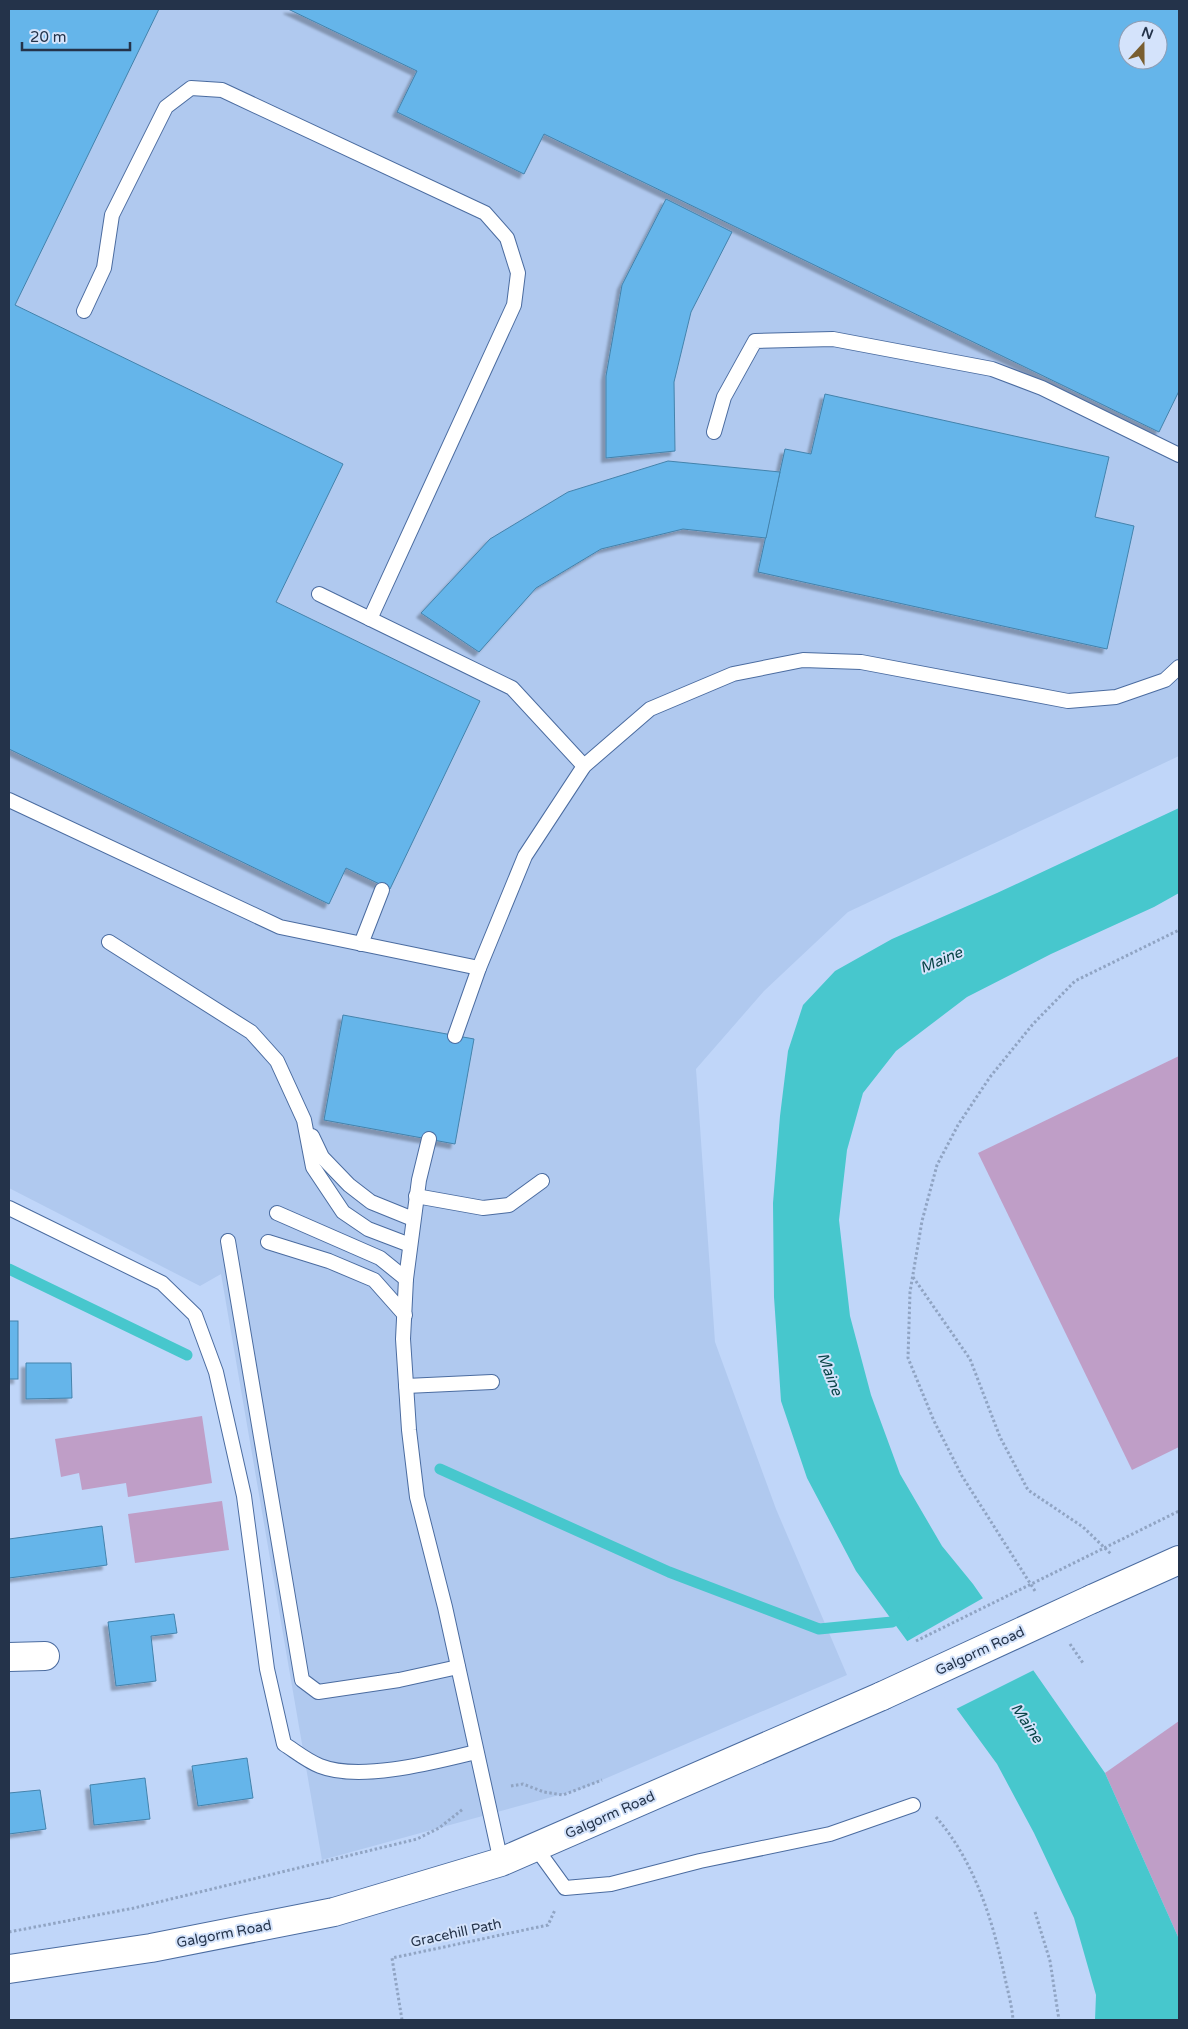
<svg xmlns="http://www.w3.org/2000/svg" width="1188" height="2029" font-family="'Varela Round',sans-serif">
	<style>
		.built { fill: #b0c9ef; fill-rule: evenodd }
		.green { fill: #bf9ec7 }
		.water { fill: #47c7cd }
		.pier { fill: #c0d6f9 }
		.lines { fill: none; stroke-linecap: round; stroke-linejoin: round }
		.stream { stroke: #47c7cd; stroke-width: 11 }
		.building { fill: #65b5ea; stroke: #4483ac; fill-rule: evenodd; filter: url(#shadow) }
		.lane-casing { stroke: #4b6ca0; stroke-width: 16 }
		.street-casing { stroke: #4b6ca0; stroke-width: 30 }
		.primary-casing { stroke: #4b6ca0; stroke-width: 30 }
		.path { stroke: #90a4c3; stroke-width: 3; stroke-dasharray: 2.5 2.5; stroke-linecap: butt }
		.lane { stroke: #fff; stroke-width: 14 }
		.street { stroke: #fff; stroke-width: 28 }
		.primary { stroke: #fff; stroke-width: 28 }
		.primary-bridge-casing { stroke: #4b6ca0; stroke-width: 30; stroke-linecap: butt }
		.path-bridge { stroke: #90a4c3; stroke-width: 3; stroke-dasharray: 2.5 2.5; stroke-linecap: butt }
		.primary-bridge { stroke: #fff; stroke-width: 28 }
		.labels { text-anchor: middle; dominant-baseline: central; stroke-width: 4; stroke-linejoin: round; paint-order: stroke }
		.street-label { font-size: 14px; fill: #24334a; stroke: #d4e3fb }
		.water-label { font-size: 15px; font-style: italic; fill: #094447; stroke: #d4e3fb }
	</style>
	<defs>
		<filter id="shadow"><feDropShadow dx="-4.5" dy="4.5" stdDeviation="1" flood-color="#0004"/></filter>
	</defs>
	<rect width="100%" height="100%" fill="#c0d6f9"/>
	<path class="built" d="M9,9H1179V756L848,912L764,991L696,1069L715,1342L776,1509L847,1675L581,1789L322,1860L221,1274L200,1286L9,1188ZM1128,30H1158V60H1128Z"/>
	<g class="green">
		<path d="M1179,1056V1447L1132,1470L978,1153Z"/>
		<path d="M202,1416L212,1483L128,1497L126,1483L82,1490L79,1473L61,1477L55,1439Z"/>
		<path d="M222,1501L229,1550L135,1563L128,1514Z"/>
		<path d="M1179,1721V1939L1105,1773Z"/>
	</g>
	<path class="water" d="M1179,808V893L1154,907L1051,954L967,997L896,1051L863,1093L847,1150L839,1220L850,1316L871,1395L900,1474L942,1546L973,1584L1105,1773L1179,1939V2020H1095L1096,1995L1074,1918L1034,1833L997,1764L856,1571L807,1478L781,1401L774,1297L773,1203L780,1116L788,1051L803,1005L835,971L892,939L997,893Z"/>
	<path class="pier" d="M985,1597L1036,1669L954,1710L904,1643Z"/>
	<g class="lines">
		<g class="stream">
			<path d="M9,1269L187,1355"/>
			<path d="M440,1469L669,1572L819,1629L892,1622L904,1615"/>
		</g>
	</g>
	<g class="building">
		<path d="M9,9H159L15,305L343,464L276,602L480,701L390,889L346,868L329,904L9,749Z"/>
		<path d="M288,9H1179V391L1159,432L544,134L524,174L397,112L417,71ZM1128,30H1158V60H1128Z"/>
		<path d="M666,199L732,232L691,312L674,382L675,451L606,458V376L622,285Z"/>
		<path d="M825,394L1109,457L1095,517L1134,526L1107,649L758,572L785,449L811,454Z"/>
		<path d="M668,461L780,472L766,538L683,529L601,549L536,588L479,652L421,613L490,539L568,492Z"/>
		<path d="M343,1015L474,1039L455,1144L324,1120Z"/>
		<rect x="9" y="1321" width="9" height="58"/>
		<path d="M26,1363H71L72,1398L26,1399Z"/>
		<path d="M102,1526L107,1565L9,1578V1539Z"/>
		<path d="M174,1614L177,1633L151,1636L156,1681L116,1686L108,1622Z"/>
		<path d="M247,1758L253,1798L198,1806L192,1766Z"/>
		<path d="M145,1778L150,1819L94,1825L90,1785Z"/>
		<path d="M40,1790L46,1829L9,1834V1793Z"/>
	</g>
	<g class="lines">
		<g class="lane-casing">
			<g id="lane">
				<path d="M84,311L104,268L112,215L166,107L191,88L222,90L485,213L507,238L518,273L514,305L370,619"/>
				<path d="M714,432L724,397L755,341L833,339L992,369L1042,388L1179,455"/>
				<path d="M319,594L512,688L584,766"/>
				<path d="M9,800L280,927L479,968"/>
				<path d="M109,942L251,1032L277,1061L304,1120L313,1167L343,1212L368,1229L410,1245"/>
				<path d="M361,944L382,890"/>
				<path d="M455,1036L479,968L525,856L584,766L650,709L733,674L803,660L861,662L1068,701L1116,697L1165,680L1179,667"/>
				<path d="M312,1136L322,1157L349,1185L371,1202L413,1219"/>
				<path d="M429,1139L419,1180L406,1279L403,1339L409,1430L417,1497L445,1607L501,1862"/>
				<path d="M416,1196L483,1208L509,1205L542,1181"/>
				<path d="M9,1208L162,1283L195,1315L216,1372L244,1496L267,1669L284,1744C295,1751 307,1761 320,1766C360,1782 435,1762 476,1752"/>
				<path d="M277,1213L380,1258L406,1279"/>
				<path d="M228,1241L302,1680L318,1692L399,1680L458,1667"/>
				<path d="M268,1242L329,1261L374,1280L405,1315"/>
				<path d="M406,1386L492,1382"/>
				<path d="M536,1848L565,1888L611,1884L700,1861L830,1834L913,1805"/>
			</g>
		</g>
		<g class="street-casing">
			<path id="street" d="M9,1657L45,1656"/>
		</g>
		<g class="primary-casing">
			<g id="primary">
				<path d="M1092,1599L1179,1560"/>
				<path d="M9,1969L151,1948L334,1912L501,1862L882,1696"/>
			</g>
		</g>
		<g class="path">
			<path d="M913,1277L970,1359L1000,1437L1028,1490L1083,1527L1111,1554"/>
			<path d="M1035,1591L962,1476L934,1421L908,1358L910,1292L922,1221L937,1165L958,1125L990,1077L1033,1024L1075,981L1179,930"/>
			<path d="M1070,1644L1083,1663"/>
			<path d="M511,1786L523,1784L544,1792L563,1795L602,1780"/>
			<path d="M936,1817C975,1862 993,1921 1005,1978C1008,1992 1012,2006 1013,2020"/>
			<path d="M1035,1912L1050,1961L1059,2020"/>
			<path d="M9,1932L134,1908L417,1839L439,1828L463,1809"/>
			<path d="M402,2020L392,1958L548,1925L555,1910"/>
		</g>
		<use href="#lane" class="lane"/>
		<use href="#street" class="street"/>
		<use href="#primary" class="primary"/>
		<g class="primary-bridge-casing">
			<path id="primary-bridge" d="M882,1696L1092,1599"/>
		</g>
		<path class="path-bridge" d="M916,1641L1179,1511"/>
		<use href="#primary-bridge" class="primary-bridge"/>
	</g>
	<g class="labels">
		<g class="street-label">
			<text transform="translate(980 1651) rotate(-25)">Galgorm Road</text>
			<text transform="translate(610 1815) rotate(-24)">Galgorm Road</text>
			<text transform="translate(456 1933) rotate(-12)">Gracehill Path</text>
			<text transform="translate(224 1934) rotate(-11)">Galgorm Road</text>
		</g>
		<g class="water-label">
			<text transform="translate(941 960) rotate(-23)">Maine</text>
			<text transform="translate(830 1374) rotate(69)">Maine</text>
			<text transform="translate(1027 1723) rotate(56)">Maine</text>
		</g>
	</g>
	<rect width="1188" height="2029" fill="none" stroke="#24334a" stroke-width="20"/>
	<g transform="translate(1143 45) rotate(21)"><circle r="24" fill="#d4e3fb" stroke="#8e9db4"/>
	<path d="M0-4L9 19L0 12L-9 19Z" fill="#795e30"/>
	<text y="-8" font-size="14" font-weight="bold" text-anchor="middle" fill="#24334a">N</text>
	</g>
	<path d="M22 42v8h108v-8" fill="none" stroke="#24334a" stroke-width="2.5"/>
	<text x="30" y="42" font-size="15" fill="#24334a" stroke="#d4e3fb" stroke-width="4" paint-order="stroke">20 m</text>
</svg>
